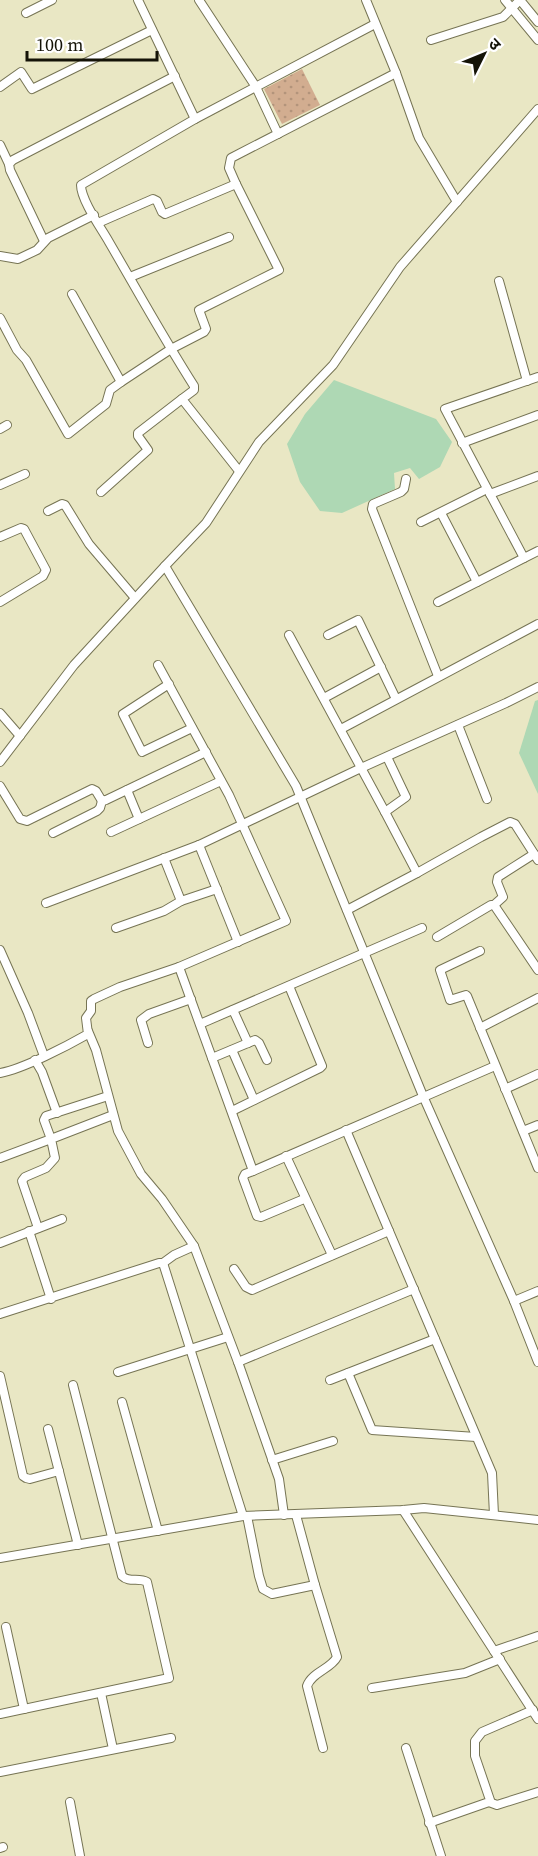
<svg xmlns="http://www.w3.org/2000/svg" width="538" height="1856" font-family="'Source Serif 4','Noto Sans Devanagari',serif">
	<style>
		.park { fill: url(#park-dots) }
		.water { fill: #aed8b4 }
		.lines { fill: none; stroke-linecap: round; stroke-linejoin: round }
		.minor-casing { stroke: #767454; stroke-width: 10 }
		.minor { stroke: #fff; stroke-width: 8 }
	</style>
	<defs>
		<pattern id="park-dots" width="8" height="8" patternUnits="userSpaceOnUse" patternTransform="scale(1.5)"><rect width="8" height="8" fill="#d2ad90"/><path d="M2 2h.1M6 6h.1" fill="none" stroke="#b3947b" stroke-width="1.8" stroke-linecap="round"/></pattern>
	</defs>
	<rect width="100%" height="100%" fill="#e9e7c4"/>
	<path class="park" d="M302,69L320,105L282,124L264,89Z"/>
	<g class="water">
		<path d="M334,380L436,419L452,442L440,467L419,479L410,468L394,473L395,489L342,513L320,511L300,482L287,444L305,414Z"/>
		<path d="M538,700V794L519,753L535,701Z"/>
	</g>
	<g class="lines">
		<g class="minor-casing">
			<g id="minor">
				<path d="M138,0L195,119"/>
				<path d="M199,0L256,87L278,134"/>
				<path d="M366,0L396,73L419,138L457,202"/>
				<path d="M505,0L538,40"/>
				<path d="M520,0L538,22"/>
				<path d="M26,13L52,0"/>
				<path d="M431,40L503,17L520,0"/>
				<path d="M0,87L21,72L32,89L152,30"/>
				<path d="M0,145L9,164"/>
				<path d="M98,223L153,199L157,201L162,212L165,214L236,184"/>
				<path d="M44,241L10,170L9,164L13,160L175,76"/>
				<path d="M0,256L18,259L37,250L48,238L94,215"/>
				<path d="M130,277L229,237"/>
				<path d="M499,281L527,381"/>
				<path d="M72,294L121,382L171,349L204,332L206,329L199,310L279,270L236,184L229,168L231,158L396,73"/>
				<path d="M0,318L17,350L26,360L68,434L106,404L110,390L121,382"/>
				<path d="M538,377L445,409L524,558L538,551"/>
				<path d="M0,429L7,425"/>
				<path d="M462,443L538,415"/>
				<path d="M239,471L182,399L194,390V386C164,339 137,290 109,242C101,228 81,200 81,185L195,119L375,24"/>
				<path d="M406,479L404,489L401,492L373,504L372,509L438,676"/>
				<path d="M0,485L25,474"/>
				<path d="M101,492L148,450L138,436V433L182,399"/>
				<path d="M490,494L538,476"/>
				<path d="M48,511L62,504L65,505L89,544L135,598"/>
				<path d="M441,513L477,582"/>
				<path d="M421,522L487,489"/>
				<path d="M0,537L21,528L24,529L46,570L43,576L0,602"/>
				<path d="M165,566L296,786L423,1096L514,1301L538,1362"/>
				<path d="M438,602L524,558"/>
				<path d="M289,635L385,812L417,873L481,837L510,822L515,824L538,860"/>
				<path d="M328,635L358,620L396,699"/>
				<path d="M169,684L123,714L142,752L192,728"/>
				<path d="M324,698L381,667"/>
				<path d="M0,713L20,736"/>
				<path d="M458,725L487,799"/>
				<path d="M341,729L538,624"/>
				<path d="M0,762L74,665L165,566L206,523L259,442L333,365L400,267L538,109"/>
				<path d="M0,786L20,819L27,821L92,789L96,791L102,801L106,800L206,752"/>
				<path d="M127,790L139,819"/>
				<path d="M385,812L406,797L387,757"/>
				<path d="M111,832L221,781"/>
				<path d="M53,833L97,811L100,808L102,801"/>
				<path d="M199,845L238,942"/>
				<path d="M164,858L181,901L217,889"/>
				<path d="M46,903L199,845L361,768L506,703L538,687"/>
				<path d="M494,905L503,897L497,882L498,877L534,854"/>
				<path d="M347,910L417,873"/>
				<path d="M116,928L164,911L181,901"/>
				<path d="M437,937L491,905H494L538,970"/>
				<path d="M0,950L28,1013L44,1056"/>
				<path d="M480,951L440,970L450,1000L466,995L467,996L538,1168"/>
				<path d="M179,967L253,1171L245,1174L243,1178L257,1216L261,1217L304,1199"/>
				<path d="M233,1010L248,1043"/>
				<path d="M200,1024L422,928"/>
				<path d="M480,1028L538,998"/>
				<path d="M88,1031L96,1050L118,1131L141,1174L162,1199L194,1246L238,1362L279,1479L284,1515"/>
				<path d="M148,1043L141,1020L149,1014L191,999"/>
				<path d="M232,1050L254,1100"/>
				<path d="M212,1058L255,1040L259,1043L267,1060"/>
				<path d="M35,1060L42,1072L57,1113"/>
				<path d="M0,1073C23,1069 67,1046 88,1034L86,1018L91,1011V1001L94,999L120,987L179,967L286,921L229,795L158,665"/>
				<path d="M505,1089L538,1074"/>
				<path d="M232,1111L320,1068L322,1066L289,986"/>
				<path d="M346,1130L492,1473L494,1515"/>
				<path d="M523,1131L538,1125"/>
				<path d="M286,1156L332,1255"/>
				<path d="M0,1158L51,1139L44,1120L46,1116L108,1096"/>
				<path d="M253,1171L495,1066"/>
				<path d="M38,1228L22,1181L25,1177L46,1168L55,1158L51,1139L113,1115"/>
				<path d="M29,1231L51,1299"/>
				<path d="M0,1243L62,1219"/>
				<path d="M163,1263L174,1255L194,1246"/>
				<path d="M234,1269L246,1287L252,1290L389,1231"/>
				<path d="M514,1301L538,1291"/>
				<path d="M0,1314L159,1263H163L243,1516"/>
				<path d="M238,1362L414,1289"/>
				<path d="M118,1372L228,1337"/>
				<path d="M348,1373L372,1430L476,1437"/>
				<path d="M0,1376L23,1476L26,1478L30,1479L59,1471"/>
				<path d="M330,1380L435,1339"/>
				<path d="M122,1402L158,1531"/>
				<path d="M48,1429L78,1545"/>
				<path d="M272,1460L333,1441"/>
				<path d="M403,1510L538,1719"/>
				<path d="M296,1515L315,1585L337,1657C331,1669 312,1672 307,1686L323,1748"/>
				<path d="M247,1516L259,1576L263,1589L272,1594L315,1585"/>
				<path d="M0,1558L243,1516L403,1510L424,1508L538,1520"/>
				<path d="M6,1627L24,1709"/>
				<path d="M494,1651L538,1636"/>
				<path d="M372,1688L465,1673L500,1659"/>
				<path d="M101,1693L113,1749"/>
				<path d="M0,1714L169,1678L147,1582C139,1577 129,1583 122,1576L73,1385"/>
				<path d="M406,1748L441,1856"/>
				<path d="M0,1772L171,1738"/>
				<path d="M70,1802L80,1856"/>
				<path d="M489,1802L497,1805L538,1792"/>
				<path d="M429,1823L489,1802L490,1800L475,1756V1741L482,1732L533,1710"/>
				<path d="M0,1848L3,1847"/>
			</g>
		</g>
		<use href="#minor" class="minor"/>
	</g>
	<g transform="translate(484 54) rotate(47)" stroke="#ffffff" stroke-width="4.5" paint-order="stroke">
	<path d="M0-4.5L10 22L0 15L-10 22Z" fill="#141307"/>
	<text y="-9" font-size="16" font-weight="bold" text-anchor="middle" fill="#141307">उ</text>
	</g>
	<path d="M27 51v9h130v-9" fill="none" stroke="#141307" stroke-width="3"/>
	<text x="36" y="51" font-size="18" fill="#141307" stroke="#ffffff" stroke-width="4.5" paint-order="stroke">100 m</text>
</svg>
